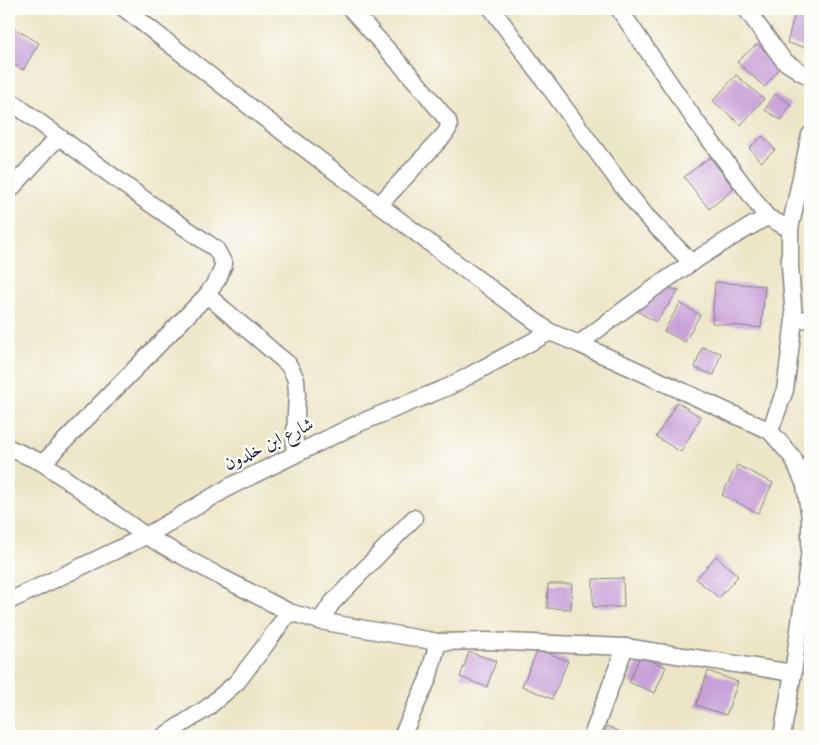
<svg xmlns="http://www.w3.org/2000/svg" width="819" height="745" font-family="'IM FELL English',Amiri,serif">
	<style>
		.building { fill: #c8a2d9 }
		.lines { fill: none; stroke-linecap: round; stroke-linejoin: round }
		.minor-casing { stroke: #878481; stroke-width: 19 }
		.minor { stroke: #fff; stroke-width: 16 }
		.labels { text-anchor: middle; dominant-baseline: central; stroke-width: 5; stroke-linejoin: round; paint-order: stroke }
		.street-label { font-size: 18px; fill: #22223b; stroke: #fdfcf7 }
	</style>
	<rect width="100%" height="100%" fill="#fdfcf7"/>
	<filter id="ink" filterUnits="userSpaceOnUse"><feTurbulence type="fractalNoise" baseFrequency=".02" numOctaves="2"/><feDisplacementMap in="SourceGraphic" scale="10" xChannelSelector="R" yChannelSelector="G"/><feConvolveMatrix kernelMatrix="1 2 1 2 8 2 1 2 1" color-interpolation-filters="sRGB"/></filter>
	<filter id="wash" filterUnits="userSpaceOnUse"><feTurbulence type="fractalNoise" baseFrequency=".0096" numOctaves="4" result="noise"/><feDisplacementMap in="SourceGraphic" scale="20" xChannelSelector="R" yChannelSelector="G"/><feGaussianBlur stdDeviation="1.12" result="paint"/><feColorMatrix in="noise" values="0 0 0 0 0 0 0 0 0 0 0 0 0 0 0 0 0 1.4 0 .05"/><feComposite in="paint" operator="in"/></filter>
	<g filter="url(#wash)">
		<rect width="100%" height="100%" fill="#ece6c7"/>
		<g id="blocks">
			<g class="building">
				<path d="M796,9L810,12V23L804,47L787,43Z"/>
				<path d="M9,25L39,43L23,70L9,61Z"/>
				<path d="M757,44L782,65L765,87L737,62Z"/>
				<path d="M736,75L764,99L741,125L713,101Z"/>
				<path d="M775,94L791,104L781,120L765,110Z"/>
				<path d="M763,136L775,150L761,162L749,148Z"/>
				<path d="M710,157L734,189L709,209L684,177Z"/>
				<path d="M715,282L765,286L761,328L712,323Z"/>
				<path d="M666,288L679,290L656,322L637,311Z"/>
				<path d="M680,303L700,315L685,342L664,331Z"/>
				<path d="M702,347L721,353L714,375L695,368Z"/>
				<path d="M677,402L701,417L681,452L656,437Z"/>
				<path d="M737,465L773,483L758,513L722,495Z"/>
				<path d="M716,556L738,576L719,598L696,579Z"/>
				<path d="M623,578L624,607H593V579Z"/>
				<path d="M548,584H572L571,609L547,608Z"/>
				<path d="M538,649L568,661L552,699L522,686Z"/>
				<path d="M469,652L496,661L487,687L460,677Z"/>
				<path d="M640,656L666,667L655,693L629,682Z"/>
				<path d="M708,671L738,682L726,715L696,705Z"/>
				<path d="M810,719V736H801Z"/>
				<path d="M607,726L630,736H603Z"/>
			</g>
		</g>
	</g>
	<g filter="url(#ink)">
		<use href="#blocks" fill-opacity="0" stroke="#878481" stroke-width="1"/>
		<g class="lines">
			<g class="minor-casing">
				<g id="minor">
					<path d="M125,9L263,117L464,269L550,332L579,344L770,431L793,458L805,485L810,518V550L793,673L782,736"/>
					<path d="M351,9L419,85L448,121L449,127L445,134L380,204"/>
					<path d="M492,9L622,186L646,216L691,262"/>
					<path d="M619,9L695,120L767,217L790,229"/>
					<path d="M746,9L784,61L801,72L810,77"/>
					<path d="M9,100L145,200L216,249L224,264L219,277L207,295L43,463"/>
					<path d="M9,191L58,137"/>
					<path d="M207,295L276,354L288,364L293,373L296,380L297,394L294,455"/>
					<path d="M794,320L790,266V229L810,135"/>
					<path d="M579,344C639,297 700,254 767,217"/>
					<path d="M770,431L785,390L794,320L810,319"/>
					<path d="M9,448L43,463L146,536L217,575L289,612L320,621L438,642L487,641L625,647L793,673"/>
					<path d="M9,601L146,536L231,486L357,424L448,387L550,332"/>
					<path d="M320,621L332,603L414,518"/>
					<path d="M164,736L207,708L237,682L264,647L289,612"/>
					<path d="M402,736L428,679L438,642"/>
					<path d="M592,736L625,647"/>
				</g>
			</g>
			<use href="#minor" class="minor"/>
		</g>
	</g>
	<g class="labels">
		<g class="street-label">
			<text transform="translate(269 445) rotate(-26)">شارع ابن خلدون</text>
		</g>
	</g>
	<rect width="819" height="745" fill="none" stroke="#fdfcf7" stroke-width="30"/>
</svg>
